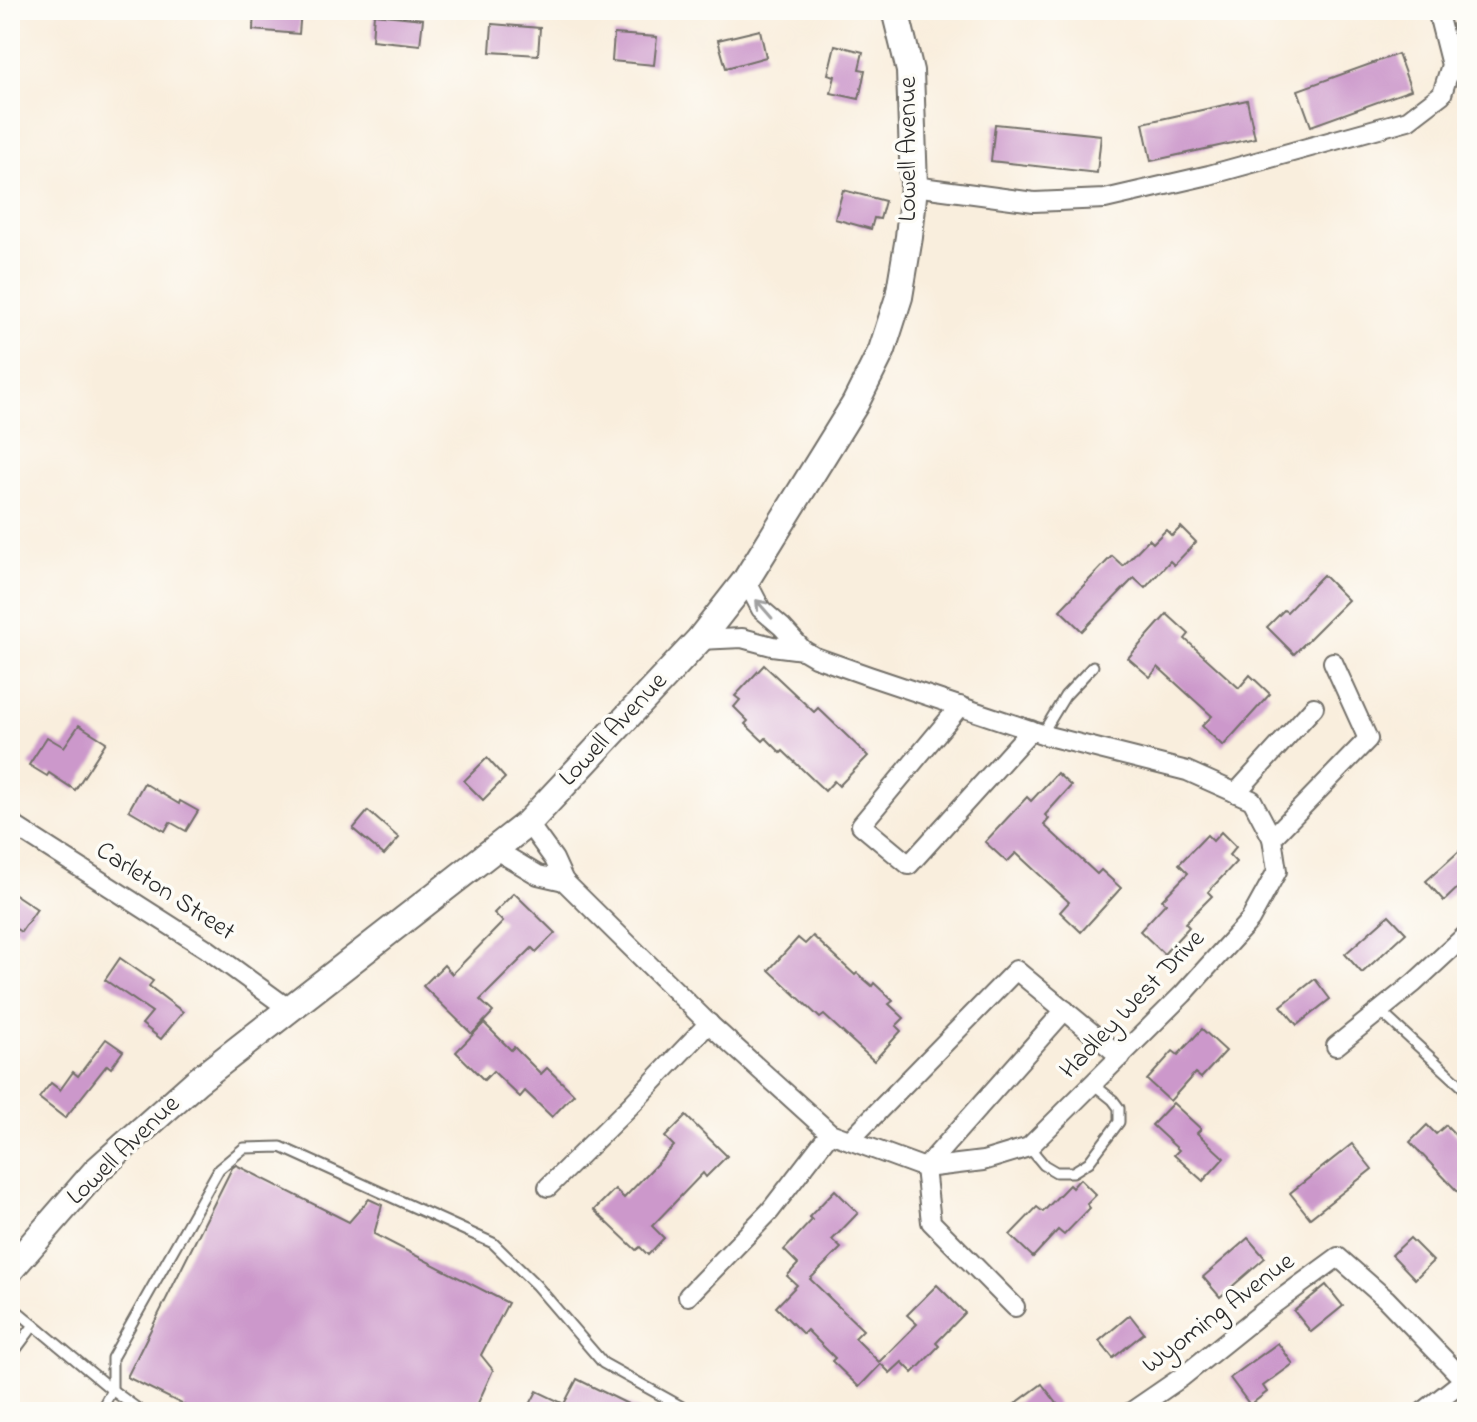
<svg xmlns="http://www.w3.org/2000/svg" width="1477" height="1422" font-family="'Indie Flower',sans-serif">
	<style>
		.building { fill: #cc98cb }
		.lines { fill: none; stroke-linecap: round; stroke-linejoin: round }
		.service-casing { stroke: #736f69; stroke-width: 13 }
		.minor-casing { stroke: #736f69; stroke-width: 22 }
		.secondary-casing { stroke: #736f69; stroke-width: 30 }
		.service { stroke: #fff; stroke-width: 9 }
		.minor { stroke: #fff; stroke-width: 18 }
		.secondary { stroke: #fff; stroke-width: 26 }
		.oneway { stroke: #a0a0a0 }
		.labels { text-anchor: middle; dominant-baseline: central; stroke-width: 7; stroke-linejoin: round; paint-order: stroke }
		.street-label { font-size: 26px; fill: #2b2b2b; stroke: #fdfcf7 }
	</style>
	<rect width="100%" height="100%" fill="#fdfcf7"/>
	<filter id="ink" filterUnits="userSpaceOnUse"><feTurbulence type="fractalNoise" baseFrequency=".0125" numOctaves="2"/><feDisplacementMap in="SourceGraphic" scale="16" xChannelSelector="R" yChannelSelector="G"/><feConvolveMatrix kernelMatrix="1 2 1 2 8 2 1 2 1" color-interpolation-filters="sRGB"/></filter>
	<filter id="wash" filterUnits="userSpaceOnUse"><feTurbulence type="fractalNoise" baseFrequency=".006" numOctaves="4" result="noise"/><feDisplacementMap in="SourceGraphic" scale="32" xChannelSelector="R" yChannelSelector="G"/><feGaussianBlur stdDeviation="1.8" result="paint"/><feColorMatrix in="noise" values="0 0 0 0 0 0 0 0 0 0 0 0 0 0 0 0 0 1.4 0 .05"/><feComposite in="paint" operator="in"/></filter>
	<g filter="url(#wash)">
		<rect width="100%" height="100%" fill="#f9eedd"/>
		<g id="blocks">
			<g class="building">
				<path d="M254,10H301L299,34L253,30Z"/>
				<path d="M374,14L423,19L420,45L372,40Z"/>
				<path d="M492,24L540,28L538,55L490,52Z"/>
				<path d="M760,30L766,57L726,68L718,40Z"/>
				<path d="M614,34L657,37L654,65L612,61Z"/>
				<path d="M835,45L863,52L859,69L865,70L859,99L831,93L835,76L828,74Z"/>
				<path d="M1398,54L1411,90L1311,126L1298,90Z"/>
				<path d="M1247,100L1255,138L1151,161L1143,123Z"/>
				<path d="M995,124L1101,135L1097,173L991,161Z"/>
				<path d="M843,190L885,201L880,219L874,218L871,229L835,219Z"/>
				<path d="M1181,527L1196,542L1174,565L1170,561L1145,588L1134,578L1082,631L1060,610L1112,556L1123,566L1149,539L1153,543L1166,530L1172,536Z"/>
				<path d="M1323,575L1348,600L1294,654L1267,627L1284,610L1287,612Z"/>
				<path d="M1167,614L1189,634L1185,639L1239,688L1250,675L1270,694L1223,746L1202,726L1212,716L1158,667L1150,677L1128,658Z"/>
				<path d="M764,665L814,712L818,708L868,756L839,786L834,781L825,791L783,751L781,753L766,738L763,741L745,724L748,721L734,707L740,700L735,696Z"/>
				<path d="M79,725L106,742L75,790L49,773L47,776L29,765L47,737L64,747Z"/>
				<path d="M487,758L505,778L483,800L464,781Z"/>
				<path d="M1057,773L1071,786L1045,815L1049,819L1044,825L1097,874L1101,870L1121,888L1081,932L1060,912L1069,902L1016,853L1007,862L985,842L1027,797L1031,801Z"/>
				<path d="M144,783L179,804L180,801L198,811L186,831L170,822L165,831L129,810Z"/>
				<path d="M368,811L399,838L384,855L353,829Z"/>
				<path d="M1221,832L1236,847L1229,855L1236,862L1208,892L1212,896L1185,923L1189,927L1164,954L1140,931L1166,903L1162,900L1188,873L1179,864L1207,835L1213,841Z"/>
				<path d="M1467,844V879L1444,901L1426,881Z"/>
				<path d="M10,891L37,909L21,932L10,925Z"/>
				<path d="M514,893L555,933L536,952L532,948L480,1000L493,1012L472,1034L423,986L444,965L452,974L503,922L494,913Z"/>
				<path d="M1389,915L1406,933L1362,973L1345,954Z"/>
				<path d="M813,936L855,975L857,973L872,986L874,983L893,1001L889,1004L904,1018L896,1026L901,1031L874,1061L824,1015L820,1018L769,970L798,938L805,944Z"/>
				<path d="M120,958L153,981L149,986L183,1012L161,1039L142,1024L152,1012L105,980Z"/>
				<path d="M1315,979L1330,999L1297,1025L1281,1006Z"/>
				<path d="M484,1023L511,1050L514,1047L541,1074L547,1068L574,1094L552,1117L525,1091L520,1097L493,1071L484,1080L456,1052Z"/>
				<path d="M1202,1029L1226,1051L1201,1078L1195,1073L1170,1101L1147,1080L1173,1051L1178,1055Z"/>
				<path d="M106,1039L123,1051L111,1068L107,1065L65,1118L39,1098L51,1083L60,1090L73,1072L78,1076Z"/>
				<path d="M1173,1103L1201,1129L1197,1133L1224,1158L1203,1181L1174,1155L1179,1150L1152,1125Z"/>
				<path d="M686,1116L727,1156L706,1177L703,1173L652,1226L664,1238L648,1255L640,1247L636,1250L594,1210L615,1189L624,1198L674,1146L665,1137Z"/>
				<path d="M1427,1125L1436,1134L1446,1125L1467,1147V1185L1459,1193L1410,1142Z"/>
				<path d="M1352,1144L1372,1169L1310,1218L1290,1193Z"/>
				<path d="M236,1165L349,1222L369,1199L382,1205L374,1234L508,1303L481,1355L493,1370L474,1412H181L184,1405L127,1377L232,1168Z"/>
				<path d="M1080,1179L1096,1195L1087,1204L1090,1208L1064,1235L1058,1230L1033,1257L1010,1235L1037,1207L1043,1212L1069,1185L1072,1188Z"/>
				<path d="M835,1190L858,1213L832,1240L841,1248L810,1279L863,1330L855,1338L879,1362L917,1324L907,1315L937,1285L965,1313L936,1343L939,1346L913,1373L902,1362L890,1373L881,1364L859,1387L832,1361L835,1358L807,1330L803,1334L776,1307L797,1285L787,1276L798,1264L784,1250L812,1220L809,1217Z"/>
				<path d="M1248,1238L1265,1258L1220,1297L1203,1277Z"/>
				<path d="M1410,1238L1433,1261L1415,1279L1392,1255Z"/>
				<path d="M1326,1285L1343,1306L1311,1332L1294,1311Z"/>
				<path d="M1130,1315L1144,1333L1113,1358L1099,1341Z"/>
				<path d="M1278,1343L1293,1364L1263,1386L1267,1392L1250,1405L1230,1378Z"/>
				<path d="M577,1379L644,1412H526L537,1391L564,1404Z"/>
				<path d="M1042,1384L1059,1406L1050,1412H1004Z"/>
			</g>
		</g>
	</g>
	<g filter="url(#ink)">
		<use href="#blocks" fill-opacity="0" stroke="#736f69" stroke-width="2"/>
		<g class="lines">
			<g class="service-casing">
				<g id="service">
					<path d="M1042,734L1065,696L1093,666"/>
					<path d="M1380,1011L1467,1091"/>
					<path d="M1029,1147L1044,1165L1056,1172H1073L1089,1162L1119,1122V1108L1113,1100L1093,1084"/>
					<path d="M10,1305L112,1390L142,1412"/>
					<path d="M10,1357L34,1325"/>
					<path d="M100,1412L112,1390V1358L219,1169L244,1148L281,1147L493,1243L536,1285L603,1363L691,1412"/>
				</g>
			</g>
			<g class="minor-casing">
				<g id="minor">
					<path d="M914,186L1034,202L1105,199L1209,175L1408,120L1442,94L1451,65L1437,10"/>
					<path d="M699,640L742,638L772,646L803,650L782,627L761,609L746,580"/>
					<path d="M960,706L861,825L909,865L1031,730"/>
					<path d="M1236,793L1314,707"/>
					<path d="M10,823L207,949L289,1009"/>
					<path d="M1272,838L1368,739L1333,662"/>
					<path d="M496,850L538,875L564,881L554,859L528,823"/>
					<path d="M564,881L706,1021L830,1133L925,1168L983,1161L1029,1147L1183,994L1250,920L1277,871L1272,838L1252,800L1187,771L1048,736L869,676L815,657L803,650"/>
					<path d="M1336,1046L1414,983L1467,934"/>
					<path d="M850,1140L1016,970L1121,1057"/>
					<path d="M548,1187L630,1106L709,1023"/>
					<path d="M688,1296L770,1211L830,1133"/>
					<path d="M1015,1307L931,1222L925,1168L1065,1010"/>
					<path d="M1131,1412L1182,1377L1263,1312L1338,1257L1386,1299L1467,1383"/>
					<path d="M1423,1412L1464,1380"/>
				</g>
			</g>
			<g class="secondary-casing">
				<path id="secondary" d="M10,1270L96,1171L196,1082L528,823L699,640L746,580L855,404L882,350L899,297L909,237L914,186L910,71L895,10"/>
			</g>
			<use href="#service" class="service"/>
			<use href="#minor" class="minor"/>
			<use href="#secondary" class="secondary"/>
		</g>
		<defs><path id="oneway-shaft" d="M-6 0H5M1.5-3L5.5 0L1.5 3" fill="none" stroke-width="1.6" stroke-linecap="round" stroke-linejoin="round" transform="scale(2)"/></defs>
		<use class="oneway" href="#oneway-shaft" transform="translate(764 609) rotate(-131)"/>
	</g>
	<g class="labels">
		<g class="street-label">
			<text transform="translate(909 149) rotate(-90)">Lowell Avenue</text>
			<text transform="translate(614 730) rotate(-47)">Lowell Avenue</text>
			<text transform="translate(165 892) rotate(33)">Carleton Street</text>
			<text transform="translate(1133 1005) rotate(-46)">Hadley West Drive</text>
			<text transform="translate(124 1151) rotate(-44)">Lowell Avenue</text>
			<text transform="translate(1219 1314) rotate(-37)">Wyoming Avenue</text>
		</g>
	</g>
	<rect width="1477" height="1422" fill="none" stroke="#fdfcf7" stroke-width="40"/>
</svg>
